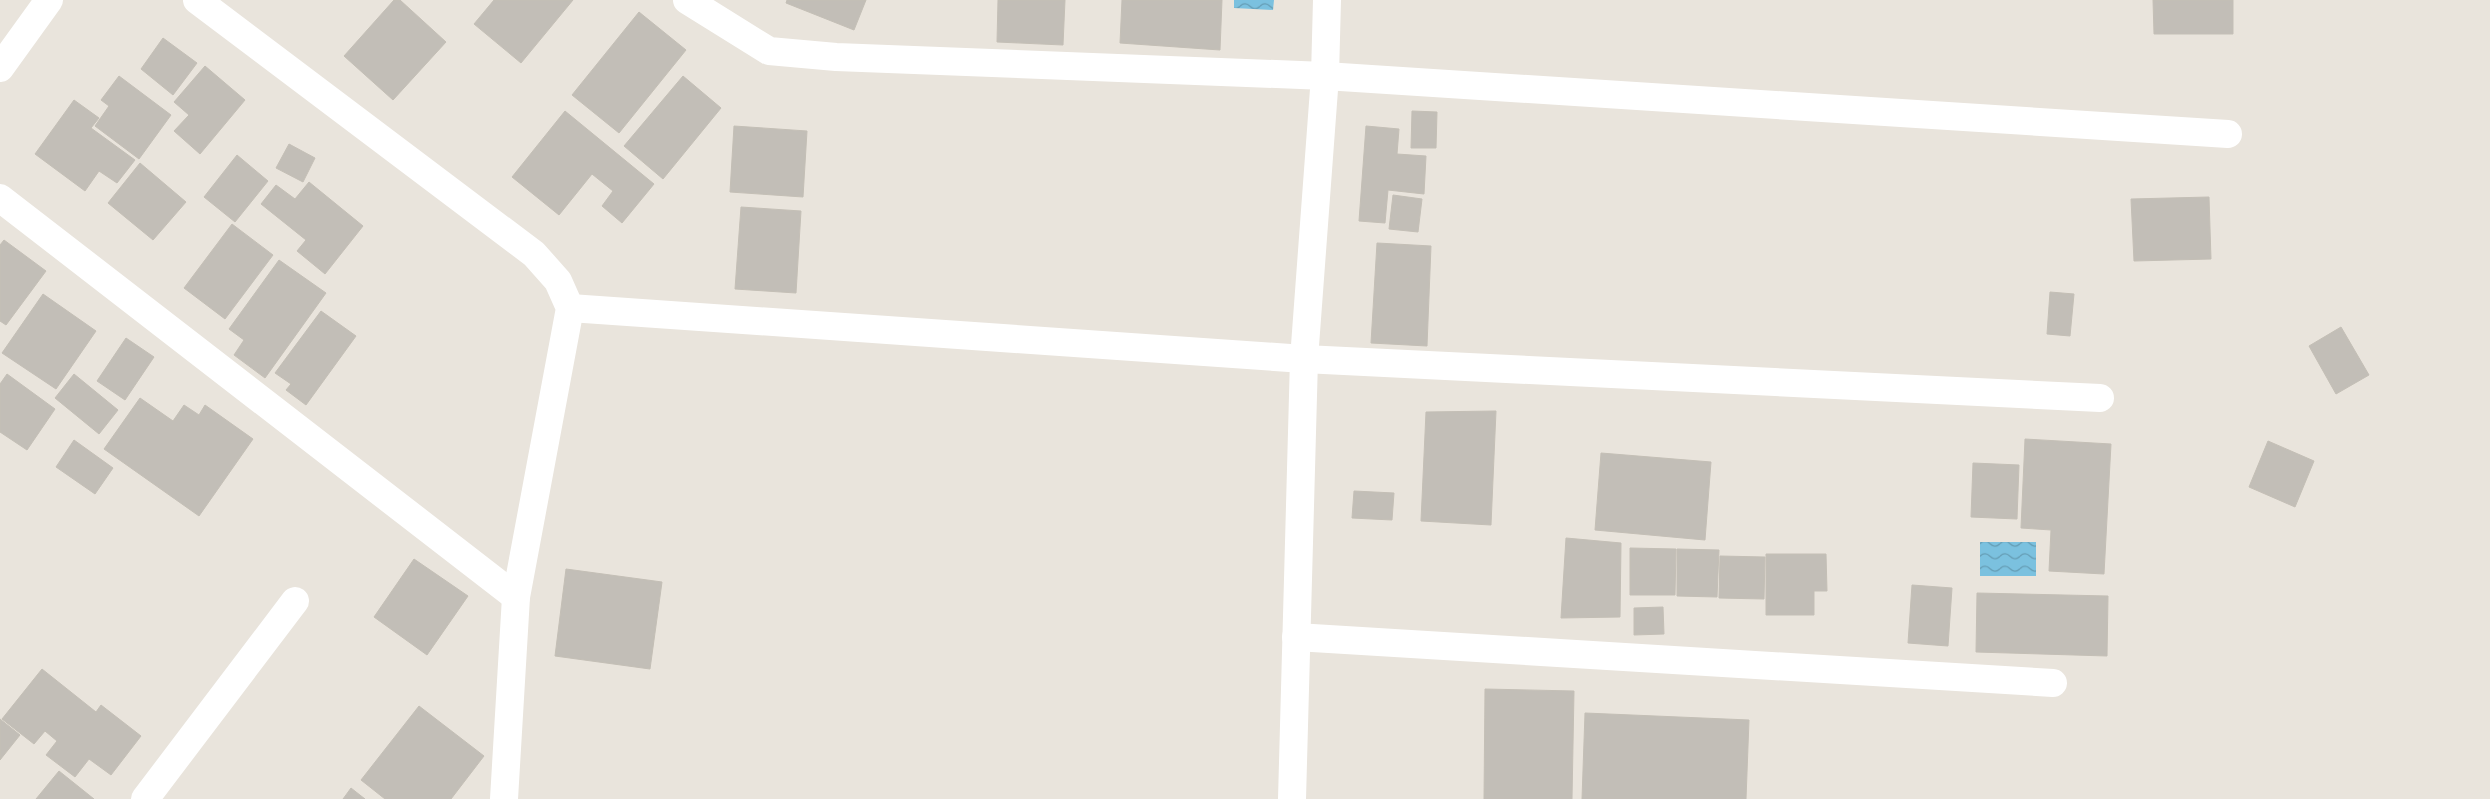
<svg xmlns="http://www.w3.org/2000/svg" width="2490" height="799" font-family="'Asap Condensed',sans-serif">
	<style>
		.water { fill: url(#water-waves) }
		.building { fill: #c2beb7; stroke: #c4bfb6 }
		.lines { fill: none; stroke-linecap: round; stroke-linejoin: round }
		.minor { stroke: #fff; stroke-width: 28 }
	</style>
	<defs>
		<pattern id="water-waves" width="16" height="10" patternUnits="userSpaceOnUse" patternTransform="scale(1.25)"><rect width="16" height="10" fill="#7bc1df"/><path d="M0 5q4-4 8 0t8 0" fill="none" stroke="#659db5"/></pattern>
	</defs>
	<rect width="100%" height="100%" fill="#e9e4dc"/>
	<g class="water">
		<path d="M1234,0H1274L1273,10L1234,8Z"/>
		<rect x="1980" y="542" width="56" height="34"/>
	</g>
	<g class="building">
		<path d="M394,0H400L446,42L393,100L344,56Z"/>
		<path d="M494,0H573L521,63L474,24Z"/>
		<path d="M787,0H866L854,30L786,3Z"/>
		<path d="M998,0H1065L1063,45L997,42Z"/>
		<path d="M1122,0H1222L1220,50L1120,43Z"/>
		<path d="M2153,0H2233V34H2154Z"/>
		<path d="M639,12L686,50L619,133L572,95Z"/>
		<path d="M163,38L197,63L173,95L141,69Z"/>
		<path d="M205,66L245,100L200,154L174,131L189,115L174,102Z"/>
		<path d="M119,76L171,115L139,159L95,126L109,106L101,100Z"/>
		<path d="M683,76L721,108L663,179L624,146Z"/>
		<path d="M74,100L99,118L91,128L135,160L117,183L99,171L85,191L35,154Z"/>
		<path d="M565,111L654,184L622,223L602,206L613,191L592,174L559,215L512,177Z"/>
		<path d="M1412,111L1437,112L1436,148H1411Z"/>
		<path d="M734,126L807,131L803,197L730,192Z"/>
		<path d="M1366,126L1399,129L1397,154L1426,156L1424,194L1388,190L1385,223L1359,221Z"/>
		<path d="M289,144L315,158L303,182L276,168Z"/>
		<path d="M237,155L268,181L235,222L204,197Z"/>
		<path d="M140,163L186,202L153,240L108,203Z"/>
		<path d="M309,182L363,226L325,274L297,251L306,240L261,204L276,185L295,199Z"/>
		<path d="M1393,195L1422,199L1418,232L1389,229Z"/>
		<path d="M2209,197L2211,259L2134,261L2131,199Z"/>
		<path d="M741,207L801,211L796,293L735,289Z"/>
		<path d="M232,224L273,255L225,319L184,288Z"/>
		<path d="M4,240L46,271L6,325L0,321V245Z"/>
		<path d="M1377,243L1431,246L1427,346L1371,343Z"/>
		<path d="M279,260L326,293L265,378L234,355L244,340L229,329Z"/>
		<path d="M2050,292L2074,294L2070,336L2047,334Z"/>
		<path d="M43,294L96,331L56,389L2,353Z"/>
		<path d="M321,311L356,336L306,405L286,390L291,384L275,373Z"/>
		<path d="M2341,327L2369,375L2336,394L2309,346Z"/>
		<path d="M126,338L154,357L125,400L97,381Z"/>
		<path d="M7,374L55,409L27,450L0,432V384Z"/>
		<path d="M74,374L118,410L99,434L55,398Z"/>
		<path d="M140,398L173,421L184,405L199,415L205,405L253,439L199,516L104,449Z"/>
		<path d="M1496,411L1491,525L1421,521L1426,412Z"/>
		<path d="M2025,439L2111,444L2104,574L2049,571L2051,530L2021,528Z"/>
		<path d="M74,440L113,468L95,494L56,467Z"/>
		<path d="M2268,441L2314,461L2295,507L2249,487Z"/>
		<path d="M1601,453L1711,462L1705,540L1595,530Z"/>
		<path d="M1973,463L2019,465L2017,519L1971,517Z"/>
		<path d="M1354,491L1394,493L1392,520L1352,518Z"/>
		<path d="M1566,538L1621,543L1620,617L1561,618Z"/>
		<path d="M1630,548L1676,549L1675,595H1630Z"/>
		<path d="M1677,549L1719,550L1717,597L1677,596Z"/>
		<path d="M1766,554H1826L1827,591H1814V615H1766Z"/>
		<path d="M1720,556L1765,557L1764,599L1719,598Z"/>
		<path d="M414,559L468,596L427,655L374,617Z"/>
		<path d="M566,569L662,582L650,669L555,656Z"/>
		<path d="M1912,585L1952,588L1948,646L1908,643Z"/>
		<path d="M1977,593L2108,596L2107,656L1976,652Z"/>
		<path d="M1663,607L1664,634L1634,635V608Z"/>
		<path d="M42,669L96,712L101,705L141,736L111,775L89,759L75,777L46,755L57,741L45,731L34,744L2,719Z"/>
		<path d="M1485,689L1574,691L1572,799H1484Z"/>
		<path d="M419,706L484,756L451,799H385L361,780Z"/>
		<path d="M1585,713L1749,720L1746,799H1582Z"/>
		<path d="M0,719L20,735L0,760Z"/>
		<path d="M59,771L94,799H36Z"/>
		<path d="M351,788L365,799H343Z"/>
	</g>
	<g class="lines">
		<g class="minor">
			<path d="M197,0L534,254L558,281L570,308L516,597L504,799"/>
			<path d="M687,0L769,51L836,57L1325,76L2228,134"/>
			<path d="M0,68L49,0"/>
			<path d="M0,198L516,597"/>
			<path d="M570,308L1304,359L2100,398"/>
			<path d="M1296,637L2053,683"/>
			<path d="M145,799L295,601"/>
			<path d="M1292,799L1304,359L1325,76L1327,0"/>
		</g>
	</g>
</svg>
